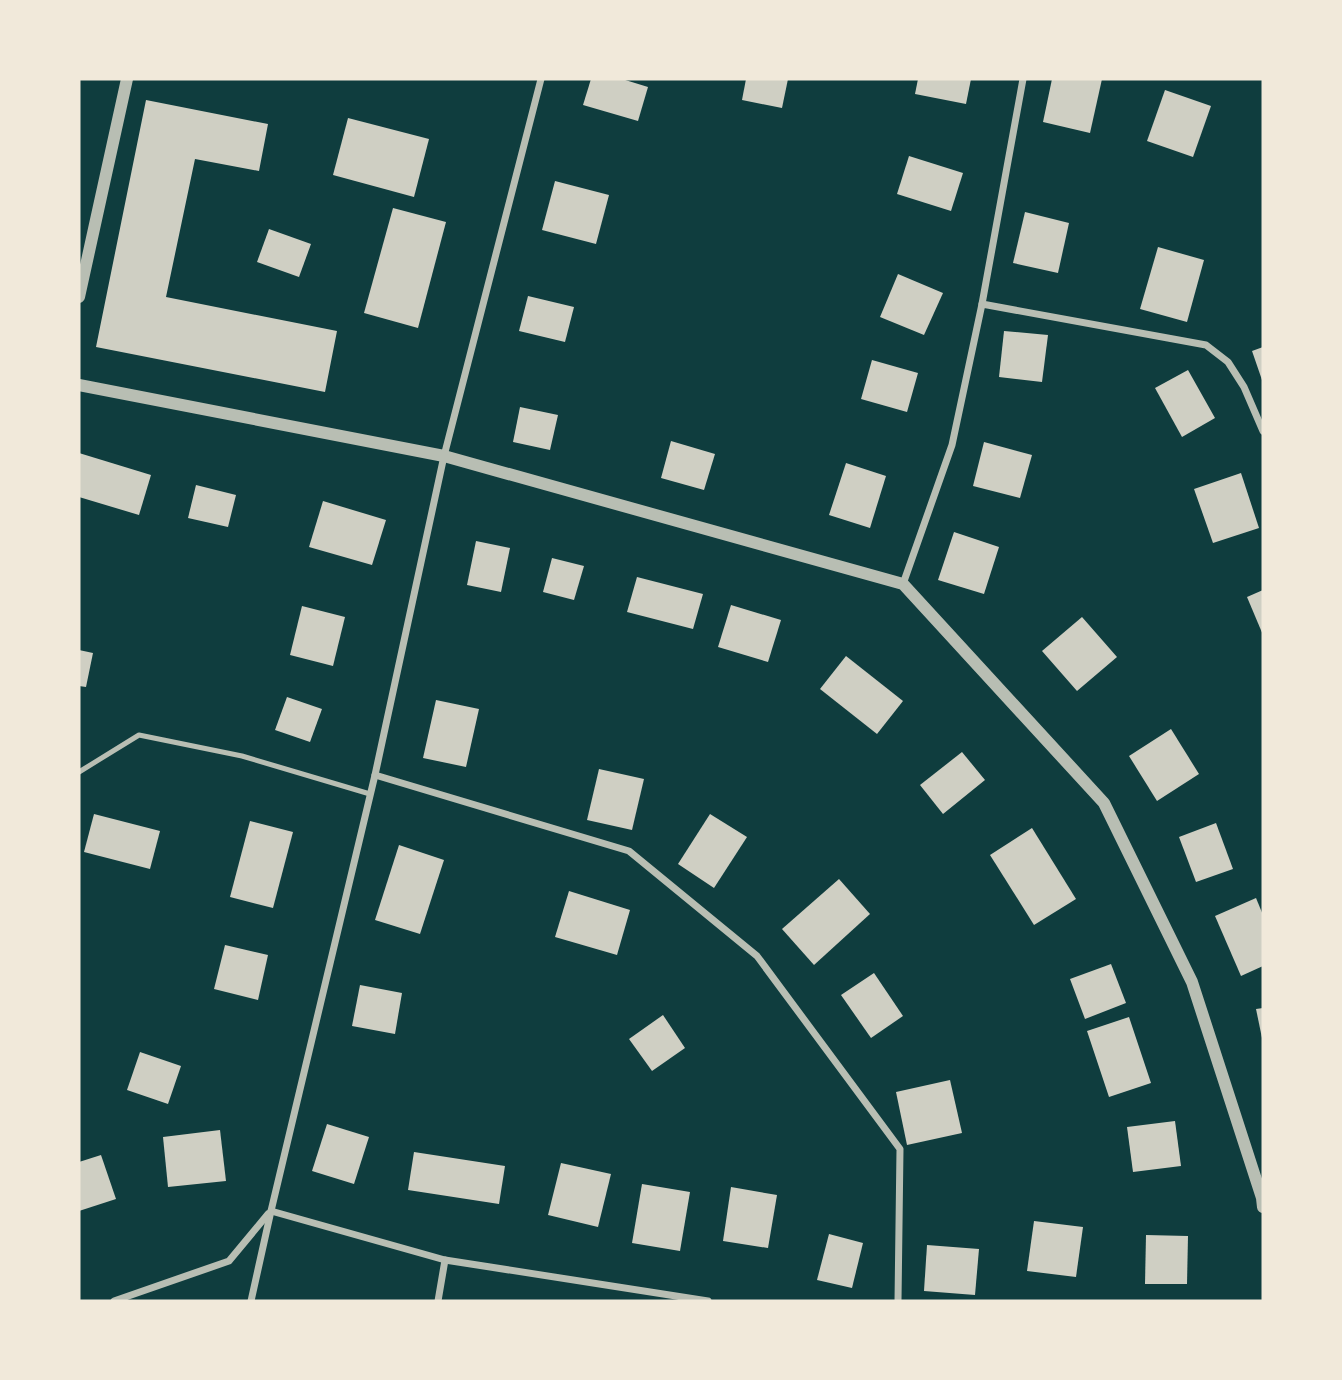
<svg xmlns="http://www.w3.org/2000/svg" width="1342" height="1380" font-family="Georgia,serif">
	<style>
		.building { fill: #cfcfc3 }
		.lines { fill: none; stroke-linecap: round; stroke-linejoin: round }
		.service { stroke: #b8beb3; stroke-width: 5 }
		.minor { stroke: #b8beb3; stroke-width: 7 }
		.tertiary { stroke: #b8beb3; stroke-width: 12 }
	</style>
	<rect width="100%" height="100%" fill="#0f3d3e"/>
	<g class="building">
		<path d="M591,79H622L648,87L638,121L583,105Z"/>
		<path d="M746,79H788L782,108L742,100Z"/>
		<path d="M918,79H971L966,104L915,94Z"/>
		<path d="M1052,79H1102L1090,133L1043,122Z"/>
		<path d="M1165,90L1211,106L1193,157L1147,141Z"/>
		<path d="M146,100L268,124L259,171L195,159L166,297L337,331L325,392L96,347Z"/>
		<path d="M348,118L429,139L414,197L333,175Z"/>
		<path d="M909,156L963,173L951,211L897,194Z"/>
		<path d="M555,181L609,195L596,244L542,230Z"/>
		<path d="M393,208L446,222L418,328L364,313Z"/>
		<path d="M1025,212L1069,223L1058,273L1013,263Z"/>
		<path d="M269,229L311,244L299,277L257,262Z"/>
		<path d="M1158,247L1204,260L1187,322L1140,309Z"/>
		<path d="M898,274L943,293L924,335L880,317Z"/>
		<path d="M528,296L574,307L565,342L519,331Z"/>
		<path d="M1004,331L1048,335L1042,382L999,377Z"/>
		<path d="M1263,347V383L1252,351Z"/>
		<path d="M872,360L918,373L907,412L861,399Z"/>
		<path d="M1188,370L1215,418L1182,437L1155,388Z"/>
		<path d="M520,407L558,415L550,450L513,442Z"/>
		<path d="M671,441L715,454L704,490L661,478Z"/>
		<path d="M984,442L1032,455L1020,498L973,486Z"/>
		<path d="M79,453L151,475L139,515L79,497Z"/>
		<path d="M846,463L886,476L870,528L829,515Z"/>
		<path d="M1241,473L1259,528L1213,543L1194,489Z"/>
		<path d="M196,485L236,495L228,527L188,518Z"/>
		<path d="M323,501L386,520L372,565L309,547Z"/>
		<path d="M954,532L999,547L984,594L938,580Z"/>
		<path d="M476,541L510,548L501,592L467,585Z"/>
		<path d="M552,558L584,566L574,600L543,592Z"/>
		<path d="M637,577L703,594L693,629L627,612Z"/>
		<path d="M1263,590V635L1247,597Z"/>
		<path d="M731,605L781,620L768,662L718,647Z"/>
		<path d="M302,606L345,617L333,666L290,655Z"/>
		<path d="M1082,617L1117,657L1077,691L1042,651Z"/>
		<path d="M79,650L93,653L86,687L79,686Z"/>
		<path d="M846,656L903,701L877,734L820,689Z"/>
		<path d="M287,697L322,709L310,742L275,730Z"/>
		<path d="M436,700L479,709L466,767L423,758Z"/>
		<path d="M1171,729L1199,774L1157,801L1129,756Z"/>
		<path d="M962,752L985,780L943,814L920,785Z"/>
		<path d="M599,769L644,779L632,830L587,820Z"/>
		<path d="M94,814L160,831L150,869L84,852Z"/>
		<path d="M710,814L747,837L714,888L678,864Z"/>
		<path d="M250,821L293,832L273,908L230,897Z"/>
		<path d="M1216,823L1233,869L1196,882L1179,837Z"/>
		<path d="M1032,828L1076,899L1034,925L990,855Z"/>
		<path d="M399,845L444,860L420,934L375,920Z"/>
		<path d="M839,879L870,914L814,965L782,929Z"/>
		<path d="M569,891L630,910L617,955L555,937Z"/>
		<path d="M1256,898L1263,915V966L1241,976L1215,916Z"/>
		<path d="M225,945L268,955L258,1000L214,989Z"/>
		<path d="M1111,964L1126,1003L1085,1019L1070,979Z"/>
		<path d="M874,973L903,1016L871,1038L841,995Z"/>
		<path d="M360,985L402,993L395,1034L352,1026Z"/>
		<path d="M1263,1008V1038H1262L1256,1009Z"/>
		<path d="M663,1015L685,1048L652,1071L629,1039Z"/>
		<path d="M1129,1017L1151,1083L1109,1097L1087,1031Z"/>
		<path d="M140,1052L181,1066L168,1104L127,1090Z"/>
		<path d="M950,1080L962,1133L907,1145L896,1092Z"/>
		<path d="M1175,1121L1181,1166L1133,1172L1127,1127Z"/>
		<path d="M327,1124L369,1137L354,1184L312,1171Z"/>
		<path d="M220,1130L226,1181L168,1187L163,1137Z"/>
		<path d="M414,1152L505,1166L499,1204L408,1190Z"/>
		<path d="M101,1155L116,1199L79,1211V1162Z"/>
		<path d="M561,1163L611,1174L598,1227L548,1215Z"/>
		<path d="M642,1184L690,1192L680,1251L632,1243Z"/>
		<path d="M731,1187L777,1195L768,1248L723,1241Z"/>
		<path d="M1034,1221L1083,1227L1076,1277L1027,1271Z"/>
		<path d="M829,1234L863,1243L852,1288L817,1280Z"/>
		<path d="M1146,1235L1188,1236L1187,1284H1145Z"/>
		<path d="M927,1245L979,1249L975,1295L924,1291Z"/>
	</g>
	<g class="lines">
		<path class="service" d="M79,772L139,735L242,756L370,794"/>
		<g class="minor">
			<path d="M982,304L1023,79"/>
			<path d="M903,584L952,445L982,304L1206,345L1228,362L1244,387L1263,431"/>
			<path d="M375,775L629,851L757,956L900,1149L898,1301"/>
			<path d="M271,1211L445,1260L708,1301"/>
			<path d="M114,1301L229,1261L268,1214"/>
			<path d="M251,1301L271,1211L375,775L444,456L541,79"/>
			<path d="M438,1301L445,1260"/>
		</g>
		<g class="tertiary">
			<path d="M79,297L127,79"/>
			<path d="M79,385L444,456L903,584L1104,803L1192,982L1262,1198L1263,1207"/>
		</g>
	</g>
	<rect width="1342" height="1380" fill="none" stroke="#f1e9da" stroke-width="161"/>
</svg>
